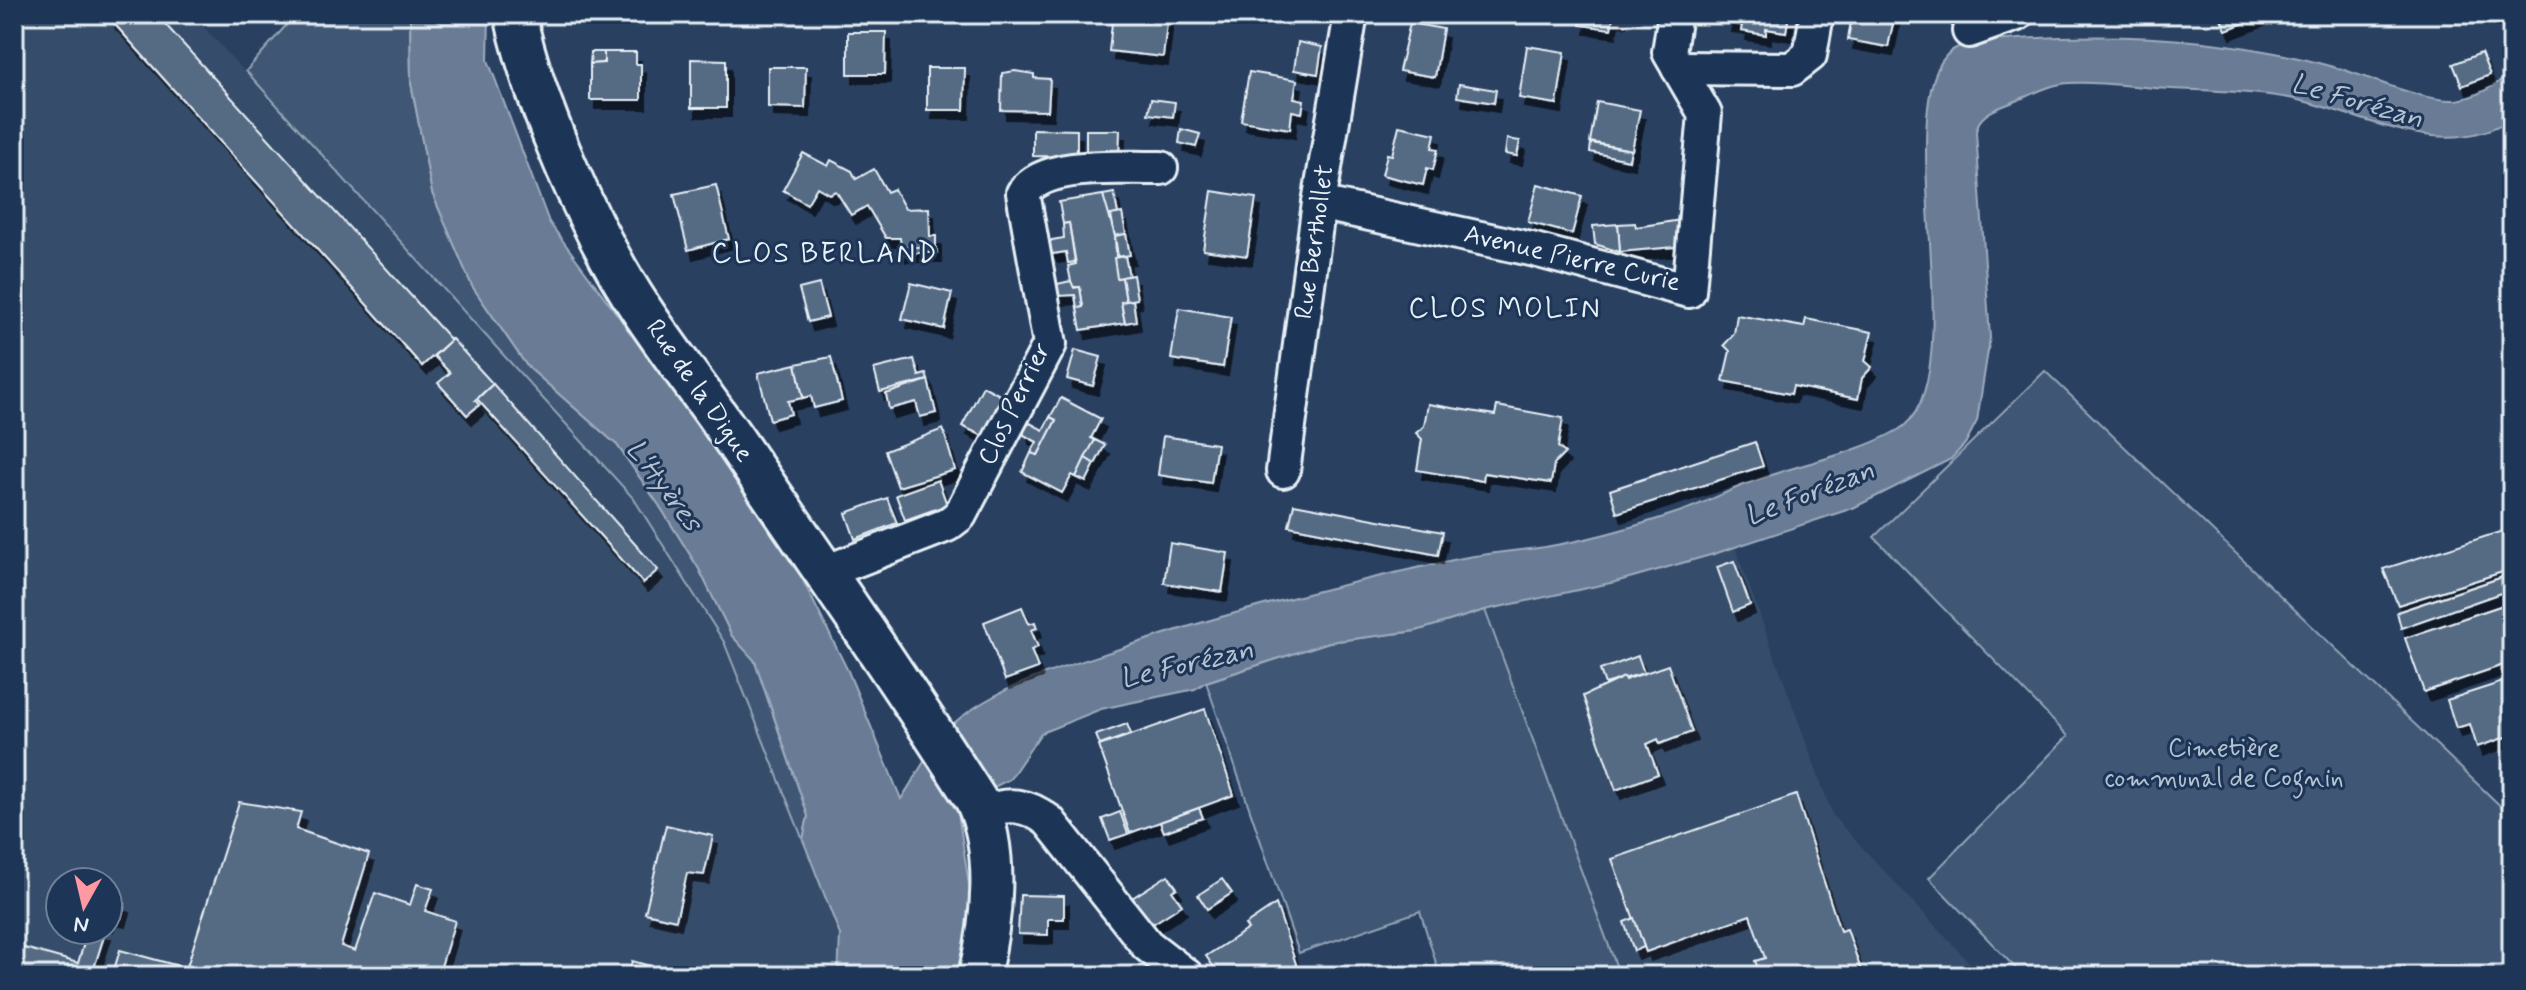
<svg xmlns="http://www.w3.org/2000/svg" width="2526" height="990" font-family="Mynerve,sans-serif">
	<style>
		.built { fill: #364d6b; fill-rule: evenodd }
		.green { fill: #415774; stroke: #94a4b6; stroke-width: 2 }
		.water { fill: #6b7c95; stroke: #9dabbd; stroke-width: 2 }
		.building { fill: #556a83; stroke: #e8f1f8; stroke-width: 2; filter: url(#shadow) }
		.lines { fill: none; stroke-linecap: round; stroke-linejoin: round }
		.minor-casing { stroke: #e8f1f8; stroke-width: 38 }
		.tertiary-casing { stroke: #e8f1f8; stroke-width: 46 }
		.minor { stroke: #1d3557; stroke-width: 32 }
		.tertiary { stroke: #1d3557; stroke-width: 40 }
		.labels { text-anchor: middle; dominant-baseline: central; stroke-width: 6; stroke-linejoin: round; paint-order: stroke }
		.street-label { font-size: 26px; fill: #e8f1f8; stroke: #1d3557 }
		.park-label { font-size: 26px; fill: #b6c3d0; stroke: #1d3557 }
		.water-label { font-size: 28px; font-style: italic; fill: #b6c2d0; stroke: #1d3557 }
		.neighbourhood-label { font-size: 28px; letter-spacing: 2px; fill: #e8f1f8; stroke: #1d3557 }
	</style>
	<defs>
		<filter id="shadow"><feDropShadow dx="5" dy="9" stdDeviation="0" flood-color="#0009"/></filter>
	</defs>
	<rect width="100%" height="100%" fill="#294061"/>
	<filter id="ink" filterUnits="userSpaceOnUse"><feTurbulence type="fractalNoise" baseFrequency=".0125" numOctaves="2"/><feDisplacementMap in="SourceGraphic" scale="16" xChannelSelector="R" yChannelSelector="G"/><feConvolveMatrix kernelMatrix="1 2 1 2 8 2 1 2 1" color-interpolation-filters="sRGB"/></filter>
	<g filter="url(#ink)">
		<g class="built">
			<path d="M14,14H192L634,499L724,642L840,935L836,976H14ZM60,882H108V930H60Z"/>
			<path d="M1735,547L1833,816L1982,976H1620L1485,610L1615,582Z"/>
		</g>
		<g class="green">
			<path d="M296,14H410L411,83L432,193L472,286L527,366L617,445L659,505L699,569L732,636L753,657L808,816L803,840L724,642L634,499L246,71Z"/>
			<path d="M2045,371L2512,817V976H2023L1929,878L2068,736L1874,537Z"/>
			<path d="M1485,610L1620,976H1440L1420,911L1299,953L1206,682L1329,642L1416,631Z"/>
		</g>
		<path class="water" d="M410,14H489L488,60L549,222L782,538L848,671L901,799C917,775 933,742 954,723C1004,681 1074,665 1134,644C1238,609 1346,583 1453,560C1484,553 1515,551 1545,547C1588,540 1634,527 1676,513C1705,504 1732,488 1762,478C1808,462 1855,454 1898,430C1980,383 1880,81 1958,47C1976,40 2000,41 2019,39C2126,32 2234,38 2337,68C2371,77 2422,102 2456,100C2476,98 2496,84 2512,74V118C2443,165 2359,111 2289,98C2244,90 2199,91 2154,88C2127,86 2096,81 2069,83C2049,84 2029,96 2011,103C1996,109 1978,114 1976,132L1990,338L1977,421L1965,444L1951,459L1853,508L1714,554L1615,582L1485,610L1416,631L1329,642L1206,682L1195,689L1101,709L1041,733L1010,779L957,806L972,904L958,976H838L840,935L803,840L808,816L755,661L732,636L699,569L659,505L617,445L527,366L472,286L432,193L411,83Z"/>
		<g class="building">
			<path d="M116,14H156L451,340L422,366L110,19Z"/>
			<path d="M1113,14H1168L1163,57L1109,51Z"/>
			<path d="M1581,14H1622L1621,18L1613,17L1611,29L1580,25Z"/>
			<path d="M1728,14H1789L1786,32L1766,29V35L1741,31L1742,25L1726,23Z"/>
			<path d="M1852,14H1895L1888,47L1848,40Z"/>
			<path d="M2219,14H2267L2226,30Z"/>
			<path d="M1410,23L1443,29L1435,77L1399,71Z"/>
			<path d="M848,32H886L885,74H848Z"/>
			<path d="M1298,42L1322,47L1318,74L1294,70Z"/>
			<path d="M1527,46L1565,52L1557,104L1519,98Z"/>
			<path d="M591,52H604V63L590,64Z"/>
			<path d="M604,52H636V64H641V100H590V64L604,63Z"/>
			<path d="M2481,53L2490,75L2462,86L2453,64Z"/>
			<path d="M691,59L726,60V108H691Z"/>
			<path d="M768,67H806L805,108L768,107Z"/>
			<path d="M927,68H965L964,110H927Z"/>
			<path d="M1015,71L1034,74V78L1050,79L1048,111L1001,110L1002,73Z"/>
			<path d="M1249,72L1297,80L1294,98L1304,100L1302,113L1292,111L1290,129L1241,121Z"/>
			<path d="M1459,84L1496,90L1494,103L1457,97Z"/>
			<path d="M1151,99L1175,102L1173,117L1148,114Z"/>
			<path d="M1597,102L1640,110L1632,150L1590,142Z"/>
			<path d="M1399,126L1435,134L1432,148L1438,149L1433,170L1427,168L1423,185L1382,175L1387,154L1392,155Z"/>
			<path d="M1033,129L1077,130V157L1033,156Z"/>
			<path d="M1181,129L1200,134L1196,147L1179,143Z"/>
			<path d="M1086,130H1120L1119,158L1086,157Z"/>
			<path d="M1507,139L1520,141L1517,156L1505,154Z"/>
			<path d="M1591,143L1631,150L1629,160L1590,152Z"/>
			<path d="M803,153L828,166L831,160L852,171L856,179L874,169L887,192L894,189L905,209L929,208L930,236H936V247H901L900,238H886L867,206L851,215L836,191L829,194L817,187L807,204L783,190Z"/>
			<path d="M1538,184L1582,196L1572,234L1528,222Z"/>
			<path d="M716,185L729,239L688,250L674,194Z"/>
			<path d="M1212,191L1256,198L1247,256L1203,250Z"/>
			<path d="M1114,193L1118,214L1107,216L1103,195Z"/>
			<path d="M1103,195L1115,236L1117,278L1122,277L1126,301L1121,302L1125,323L1081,330L1077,308L1083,307L1080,287H1072L1068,266L1076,264L1069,223L1063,224L1059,202Z"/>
			<path d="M1122,213L1126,234L1115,236L1111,215Z"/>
			<path d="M1681,220V242L1674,247L1620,252L1618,224L1635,223L1636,227Z"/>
			<path d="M1069,223L1075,262L1068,263L1066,252L1053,254L1047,245L1052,240L1064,238L1063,224Z"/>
			<path d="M1618,224L1620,252L1595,244L1593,226Z"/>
			<path d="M1126,234L1130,255L1118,257L1115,236Z"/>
			<path d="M901,247H936L937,253H901Z"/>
			<path d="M1125,256L1129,276L1117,278L1114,258Z"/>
			<path d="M1133,275L1137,299L1126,301L1122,277Z"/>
			<path d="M1071,281L1074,288L1080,287L1083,307L1077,308L1075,295L1057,296V284Z"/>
			<path d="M911,283L952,293L944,329L902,319Z"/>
			<path d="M819,284L828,317L808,322L799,289Z"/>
			<path d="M1133,300L1136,321L1125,323L1121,302Z"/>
			<path d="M1179,308L1231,317L1223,367L1171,359Z"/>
			<path d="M1737,315L1804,327L1806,319L1872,332L1865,361L1872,367L1862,378L1858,399L1793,386L1791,394L1723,381L1730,351L1724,345L1734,334Z"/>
			<path d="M452,339L493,384L475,400L479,405L467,415L438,383L450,373L434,356Z"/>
			<path d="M1075,350L1101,357L1093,386L1067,379Z"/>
			<path d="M831,357L842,401L814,408L811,396L803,398L796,364Z"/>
			<path d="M914,359L919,376L926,374L928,380L880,392L874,369Z"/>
			<path d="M796,364L803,398L788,401L791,414L770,420L758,373Z"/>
			<path d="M928,380L936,413L920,417L916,402L889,409L886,394Z"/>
			<path d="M493,384L658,570L643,583L477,399Z"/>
			<path d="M983,386L1007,399L987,438L962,426Z"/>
			<path d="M1061,398L1101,419L1091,438L1095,440L1076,477L1072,475L1062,493L1022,472L1031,453L1038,455L1056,420L1050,417Z"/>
			<path d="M1428,404L1495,415L1497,406L1563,418L1558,447L1565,453L1554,464L1551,483L1484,473L1483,481L1417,470L1422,439L1416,433L1424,426Z"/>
			<path d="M1050,417L1056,420L1038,455L1031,453L1037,442L1024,435L1023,429L1030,423L1043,430Z"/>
			<path d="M943,429L955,470L898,487L885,451Z"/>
			<path d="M1163,436L1217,444L1211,483L1158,475Z"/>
			<path d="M1095,440L1105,445L1095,464L1085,458Z"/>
			<path d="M1755,442L1763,466L1617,513L1610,490Z"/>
			<path d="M1085,458L1095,464L1086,482L1076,477Z"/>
			<path d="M938,480L947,505L905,520L896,495Z"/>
			<path d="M887,498L897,523L855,539L846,513Z"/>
			<path d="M1294,504L1443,532L1438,555L1289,526Z"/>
			<path d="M2512,528V569L2398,605L2383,569Z"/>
			<path d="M1170,543L1228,553L1222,592L1164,583Z"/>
			<path d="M1734,561L1750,605L1733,612L1717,567Z"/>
			<path d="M2512,574V589L2401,628L2397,612Z"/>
			<path d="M2512,602V662L2424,692L2405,638Z"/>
			<path d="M1022,607L1029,624L1035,622L1037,628L1031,630L1038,647L1031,650L1038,668L1005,680L984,622Z"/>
			<path d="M1638,656L1644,673L1605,684L1600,670Z"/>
			<path d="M1668,665L1692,732L1660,744L1658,739L1647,744L1658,774L1616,790L1583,696L1624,677L1625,680Z"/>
			<path d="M2512,679V735L2477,747L2470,724L2456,728L2447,700Z"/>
			<path d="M1205,709L1234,795L1130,833L1099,746Z"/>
			<path d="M1127,724L1131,734L1100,745L1096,735Z"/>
			<path d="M1796,795L1840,931L1847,929L1863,976H1761L1755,961L1765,958L1750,915L1646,952L1612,859Z"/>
			<path d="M239,802L301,812L296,829L369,854L341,946L355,951L375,893L410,905L417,884L433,889L425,911L455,921L438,976H348L349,973L334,968L331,976H184Z"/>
			<path d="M1199,808L1203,818L1164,832L1160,822Z"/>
			<path d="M1120,812L1128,834L1110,840L1102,819Z"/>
			<path d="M666,825L713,836L704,875L687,873L676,920L645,913Z"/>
			<path d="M1168,875L1177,888L1172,891L1182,905L1151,925L1132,898Z"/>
			<path d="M1222,879L1232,893L1207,909L1198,895Z"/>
			<path d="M1020,895L1064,896V919H1048V935L1018,934Z"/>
			<path d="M108,899L125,904L121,918L110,916L108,923Z"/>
			<path d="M1276,904L1300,976H1220L1206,956L1248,929L1245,925Z"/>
			<path d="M1634,918L1644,947L1634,951L1624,922Z"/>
			<path d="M88,930H106L94,968L122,976H14V945L78,963Z"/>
			<path d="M120,950L186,968L184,976L113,973Z"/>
			<path d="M632,961L678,974L677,976H627Z"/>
		</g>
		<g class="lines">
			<g class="minor-casing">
				<g id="minor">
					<path d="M1969,31L2017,14"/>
					<path d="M1678,68L1792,69L1810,55L1817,14"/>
					<path d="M1319,203L1531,249L1689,291L1705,114L1669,52L1675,14"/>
					<path d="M1283,471L1319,203L1351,14"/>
					<path d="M827,576L841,566L947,525L960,515L1050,344L1023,193C1047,160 1122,169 1161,168"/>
					<path d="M982,813C1008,802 1027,804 1049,821L1147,945L1187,976"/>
				</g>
			</g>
			<g class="tertiary-casing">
				<path id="tertiary" d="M515,14C533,101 591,234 641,309C672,356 707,400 739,447C819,564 900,680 976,800C1000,852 992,922 979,976"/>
			</g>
			<use href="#minor" class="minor"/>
			<use href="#tertiary" class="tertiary"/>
		</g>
	</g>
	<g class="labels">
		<g class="street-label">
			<text transform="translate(1315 242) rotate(-82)">Rue Berthollet</text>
			<text transform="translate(1572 259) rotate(13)">Avenue Pierre Curie</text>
			<text transform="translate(699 391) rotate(55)">Rue de la Digue</text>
			<text transform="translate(1015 404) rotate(-64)">Clos Perrier</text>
		</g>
		<g class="park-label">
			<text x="2224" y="749">Cimetière<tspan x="2224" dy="30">communal de Cognin</tspan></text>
		</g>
		<g class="water-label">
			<text transform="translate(2357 102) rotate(16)">Le Forézan</text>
			<text transform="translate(663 486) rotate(53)">L'Hyères</text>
			<text transform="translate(1810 494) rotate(-21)">Le Forézan</text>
			<text transform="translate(1187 665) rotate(-13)">Le Forézan</text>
		</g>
		<g class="neighbourhood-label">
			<text x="825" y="254">CLOS BERLAND</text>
			<text x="1505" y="309">CLOS MOLIN</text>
		</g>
	</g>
	<rect width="2526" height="990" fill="none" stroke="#1d3557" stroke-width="48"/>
	<rect x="24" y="24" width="2478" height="942" fill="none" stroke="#e8f1f8" stroke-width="3" filter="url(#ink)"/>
	<g transform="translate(84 906) rotate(188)"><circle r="38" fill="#1d3557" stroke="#6e8097" stroke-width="2"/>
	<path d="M0-6L14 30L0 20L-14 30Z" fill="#ff9aa2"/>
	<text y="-12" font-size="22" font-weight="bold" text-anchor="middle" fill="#e8f1f8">N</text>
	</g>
</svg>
